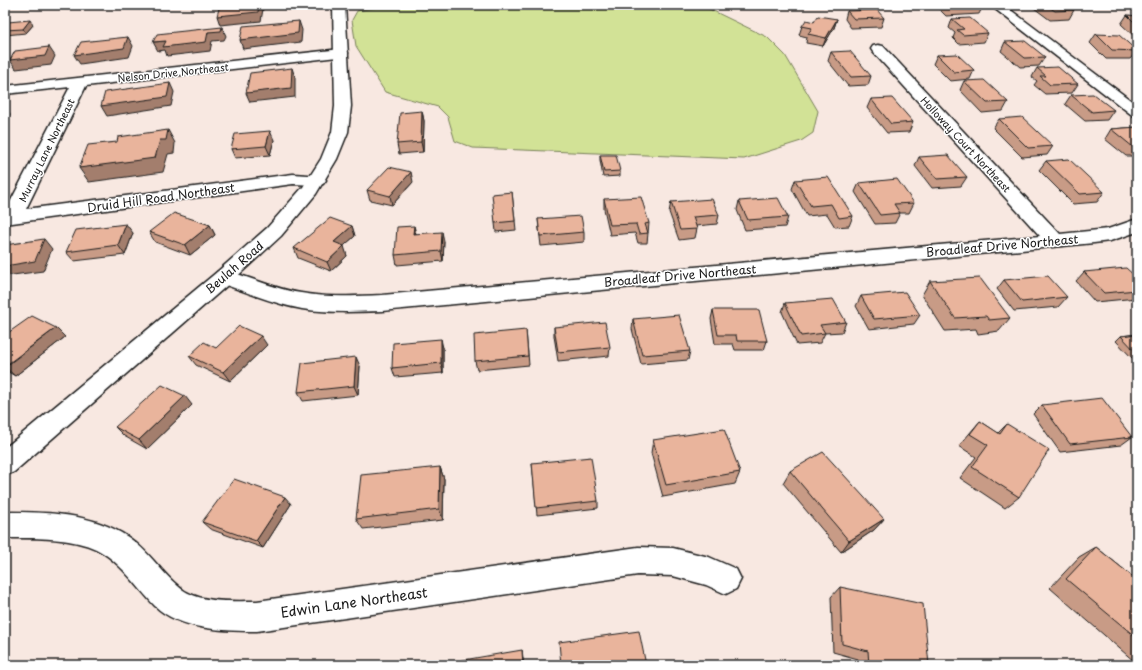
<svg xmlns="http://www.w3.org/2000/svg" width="1142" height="670" font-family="'Playpen Sans',sans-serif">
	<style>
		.green { fill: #d2e296; stroke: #777f59 }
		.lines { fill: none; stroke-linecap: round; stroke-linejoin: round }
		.minor-casing { stroke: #1c1c1c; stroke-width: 3 }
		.secondary-casing { stroke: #1c1c1c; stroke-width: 3 }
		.minor { fill: #fff; fill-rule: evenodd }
		.secondary { fill: #fff; fill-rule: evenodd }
		.wall { fill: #c89b86; stroke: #1c1c1c }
		.shaded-wall { fill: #a37e6d; stroke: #1c1c1c }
		.building { fill: #e9b49c; stroke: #1c1c1c }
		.labels { text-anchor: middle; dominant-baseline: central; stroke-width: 3; stroke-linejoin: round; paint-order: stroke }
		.far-street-label { font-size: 10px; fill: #1c1c1c; stroke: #fff }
		.street-label { font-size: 12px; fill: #1c1c1c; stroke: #fff }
		.near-street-label { font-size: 14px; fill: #1c1c1c; stroke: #fff }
	</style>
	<rect width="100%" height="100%" fill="#f8e8e1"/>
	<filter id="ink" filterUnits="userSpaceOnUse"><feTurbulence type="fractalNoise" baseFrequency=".025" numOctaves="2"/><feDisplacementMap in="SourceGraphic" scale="8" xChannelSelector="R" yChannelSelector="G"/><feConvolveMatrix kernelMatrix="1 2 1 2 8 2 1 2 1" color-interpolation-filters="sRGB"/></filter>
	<g filter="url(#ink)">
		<path class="green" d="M388,5H701L767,37L785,55L818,111L813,133L801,141L744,159L473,148L455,141L448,117L438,107L385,92L356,46L352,20L357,11Z"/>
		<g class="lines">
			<g class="minor-casing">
				<g id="minor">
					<path d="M990,5H1004L1137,105V117L1132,115Z"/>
					<path d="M878,45L883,46L1060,234L1108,229L1137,219V232L1110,241L1094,243L382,311C355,312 328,313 302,309C273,304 245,291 217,282L214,277L217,272L224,270C250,277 275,289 301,293C328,298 355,296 382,295L1040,236L873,52L871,49L873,46Z"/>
					<path d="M341,49L346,50L348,53L346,56L86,86L26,209L293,174L323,176L326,180L323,184L317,185L293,184L5,224V212L70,87L5,94V86Z"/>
					<path d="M5,512C47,512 92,513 128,537C148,550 160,571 178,586C198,604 232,601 257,601L638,547L673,548L709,557L736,569L741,579L736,589L726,594L706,585L673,576L638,575L257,631C224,631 180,630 155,606C136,586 121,562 96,549C71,537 32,538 5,538Z"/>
				</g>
			</g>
			<g class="secondary-casing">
				<path id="secondary" d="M333,5H345L351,106L348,132L337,159L316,194L281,236L231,282L14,472L5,476V448L217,272L267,228L303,187L321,159L332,132L335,106Z"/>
			</g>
			<use href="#minor" class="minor"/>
			<use href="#secondary" class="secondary"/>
		</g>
		<g class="wall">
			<path d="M941,5H982L983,6L979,14L946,16L939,9Z"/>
			<path d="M1030,5H1066L1074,10L1069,19L1050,20Z"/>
			<path d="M1124,5H1137V12Z"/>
			<path d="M847,11L884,18L881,27L851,28L845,19Z"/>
			<path d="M1127,15L1137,16V38H1136L1121,24Z"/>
			<path d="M837,19L834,28L823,46L806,43L807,37L799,35L802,26L814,22Z"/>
			<path d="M952,19L988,33L984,42L959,44L953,38L955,33L949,28Z"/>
			<path d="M5,25H33L26,33L5,35Z"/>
			<path d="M1096,34L1137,51L1130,59H1106L1090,43Z"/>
			<path d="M1005,42L1045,57L1039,66L1020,67L1001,51Z"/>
			<path d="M831,52L871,76L868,85L848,86L828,61Z"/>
			<path d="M937,55L974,70L970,79L950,81L933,64Z"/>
			<path d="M1037,68L1078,84L1072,93L1045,94L1034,85L1037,81L1032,77Z"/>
			<path d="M964,81L1008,102L1003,111L982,113L960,90Z"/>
			<path d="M1071,95L1114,110L1107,120L1085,121L1065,104Z"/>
			<path d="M871,99L913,122L909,132L887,133L867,108Z"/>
			<path d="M422,111L424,121L423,152L399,154L397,144Z"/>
			<path d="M999,119L1053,146L1047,155L1022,157L993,128Z"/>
			<path d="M1137,127V156H1126L1105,139L1111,129Z"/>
			<path d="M274,140L270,155L235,158L231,149Z"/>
			<path d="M600,155L620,171V176L603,177L600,160Z"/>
			<path d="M919,157L967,177L961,186L932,188L915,166Z"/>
			<path d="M1046,161L1104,192L1097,202L1073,204L1039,170Z"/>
			<path d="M1137,167V173L1134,170Z"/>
			<path d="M795,180L853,216L849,226L835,227L827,214L807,216L792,189Z"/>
			<path d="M413,182L392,205L370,200L367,190Z"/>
			<path d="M859,183L914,203L909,213H900L895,223L875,224L855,192Z"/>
			<path d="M512,192L516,230L496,232L495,223Z"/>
			<path d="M604,199L649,223L647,243H638L635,233L610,235L604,209Z"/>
			<path d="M739,201L788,217L785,227L745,230L737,210Z"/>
			<path d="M671,202L719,215L717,224L696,226L697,229L695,238L679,240L669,212Z"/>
			<path d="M538,219L584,232V242L541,246L539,229Z"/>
			<path d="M210,225L215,235L190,255L155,242L149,232Z"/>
			<path d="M352,226L355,236L343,246L347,256L331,271L298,258L294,248Z"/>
			<path d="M414,226L416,234L444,241L443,261L397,265L395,255Z"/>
			<path d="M133,233L125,255L74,261L66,252Z"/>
			<path d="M1084,272L1137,278V298L1095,302L1076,281Z"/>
			<path d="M1004,280L1067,297L1058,307L1014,311L997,289Z"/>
			<path d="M930,281L1010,318L999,331L978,334L976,329L945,331L922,295Z"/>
			<path d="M861,296L920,315L914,324L869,329L856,306Z"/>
			<path d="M785,303L846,322L842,332L825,333L820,343L797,345L782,312Z"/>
			<path d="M713,310L767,341L764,350H735L733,344H715L711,319Z"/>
			<path d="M633,319L690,351L688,360L641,364L632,329Z"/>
			<path d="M554,327L610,347L609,356L558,361L554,336Z"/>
			<path d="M526,330L529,365L477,370L475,361Z"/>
			<path d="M1137,334V358L1133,359L1116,341L1121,336Z"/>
			<path d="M5,335L65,337L15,376L5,370Z"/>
			<path d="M267,345L230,381L196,365L189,356L216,348Z"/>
			<path d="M443,348V373L395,377L392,368Z"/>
			<path d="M360,366L358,395L303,401L298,392Z"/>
			<path d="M192,405L147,449L124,436L115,427Z"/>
			<path d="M1042,405L1132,437L1121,445L1060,452L1033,414Z"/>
			<path d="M980,421L998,433L1007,424L1019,497L1005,508L960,478L976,457L959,446L969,434Z"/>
			<path d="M653,440L740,472L735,484L663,497L651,453Z"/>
			<path d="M532,463L598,501V508L537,515Z"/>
			<path d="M440,467L444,479L443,520L363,529L356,519Z"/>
			<path d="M790,471L884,519L874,530L841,552L783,483Z"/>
			<path d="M291,504L263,548L210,529L202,522Z"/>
			<path d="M1096,547L1137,580V661L1135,662L1050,588L1079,557Z"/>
			<path d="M840,587L929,665H858V659L833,652L831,597Z"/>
		</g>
		<g class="shaded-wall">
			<path d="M259,5H261L263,9L261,21L220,25L217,16Z"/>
			<path d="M837,19L834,28L823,46L826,38Z"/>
			<path d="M30,20L33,25L26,33L23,29Z"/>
			<path d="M299,21L302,30L301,42L243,49L240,40Z"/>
			<path d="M222,27L226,36L224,40L212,41L210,51L167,56L165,50L158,51L153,42L166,41L208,32Z"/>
			<path d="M128,37L133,46L129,57L80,64L74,55Z"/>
			<path d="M49,47L55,56L51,65L16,69L10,60Z"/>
			<path d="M292,68L295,77V97L250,102L246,93Z"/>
			<path d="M170,83L174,92L171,106L107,116L101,106Z"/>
			<path d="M5,107L10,114L5,125Z"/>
			<path d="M422,111L424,121L423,152L421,142Z"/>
			<path d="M168,130L175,143L174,153L168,154L163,172L89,182L79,168L160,140Z"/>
			<path d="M270,131L274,140L270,155L266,146Z"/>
			<path d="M411,172L413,182L392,205L390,196Z"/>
			<path d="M126,224L133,233L125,255L118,245Z"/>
			<path d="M210,225L215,235L190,255L185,245Z"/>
			<path d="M352,226L355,236L337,252L334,242Z"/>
			<path d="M414,226L416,235L413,234Z"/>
			<path d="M442,232L444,241L443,261L441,251Z"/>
			<path d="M44,239L52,249L43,271L5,276V266Z"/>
			<path d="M344,246L347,256L331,271L327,262Z"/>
			<path d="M56,328L65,337L15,376L5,367Z"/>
			<path d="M261,336L267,345L230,381L223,372Z"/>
			<path d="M441,339L443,348V373L441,363Z"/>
			<path d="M356,357L360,366L358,395L354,386Z"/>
			<path d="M185,396L192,405L147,449L139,440Z"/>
			<path d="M440,467L444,479L443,520L439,509Z"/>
			<path d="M285,497L291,504L263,548L256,541Z"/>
			<path d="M884,519L874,530L841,552L849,541Z"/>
			<path d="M522,650L523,658L524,665H523Z"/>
		</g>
		<g class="building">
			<path d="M220,5H259L258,12L217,16Z"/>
			<path d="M947,5H982L983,6L950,7Z"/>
			<path d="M1046,5H1066L1074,10L1055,11Z"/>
			<path d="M877,10L884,18L854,19L847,11Z"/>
			<path d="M1127,15L1137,16V25Z"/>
			<path d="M818,16L837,19L826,38L808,34L812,28L802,26L806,20L814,22Z"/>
			<path d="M970,18L988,33L963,35L957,30L964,29L952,19Z"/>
			<path d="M30,20L23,29L5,30V25L8,22Z"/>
			<path d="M299,21L298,33L240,40L243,26Z"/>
			<path d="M222,27L221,31L208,32L206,42L163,47L166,41L153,42L157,34Z"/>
			<path d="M1096,34L1119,35L1137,51L1112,50Z"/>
			<path d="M128,37L124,48L74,55L81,42Z"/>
			<path d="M1025,41L1045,57L1025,58L1005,42Z"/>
			<path d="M49,47L45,56L10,60L15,51Z"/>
			<path d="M850,51L871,76L851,77L831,52Z"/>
			<path d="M957,54L974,70L954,72L937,55Z"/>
			<path d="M1058,67L1078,84L1050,85L1040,76H1046L1037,68Z"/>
			<path d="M292,68L291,88L246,93L250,73Z"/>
			<path d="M984,80L1008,102L987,103L964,81Z"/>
			<path d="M170,83L167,97L101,106L105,92Z"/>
			<path d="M1093,94L1114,110L1092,112L1071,95Z"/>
			<path d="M892,98L913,122L891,124L871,99Z"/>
			<path d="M422,111L421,142L397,144L400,113Z"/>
			<path d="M1022,117L1053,146L1028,148L999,119Z"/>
			<path d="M1137,127V147H1133L1111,129Z"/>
			<path d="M168,130L166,140H160L155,158L79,168L88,145L117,142L118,137Z"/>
			<path d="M270,131L266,146L231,149L235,134Z"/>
			<path d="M600,155H616L620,171L604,172Z"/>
			<path d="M948,155L967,177L937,179L919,157Z"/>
			<path d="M1069,159L1104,192L1080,194L1046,161Z"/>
			<path d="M389,167L411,172L390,196L367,190Z"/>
			<path d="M828,177L853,216L839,218L831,204L811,206L795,180Z"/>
			<path d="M897,179L914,203L894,204L900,213L880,215L859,183Z"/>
			<path d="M512,192L515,221L495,223L492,194Z"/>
			<path d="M641,197L649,223L645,224L648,233L639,234L636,224L610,225L604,199Z"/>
			<path d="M778,198L788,217L748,220L739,201Z"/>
			<path d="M712,199L719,215L693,217L697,229L680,230L671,202Z"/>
			<path d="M174,213L210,225L185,245L149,232Z"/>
			<path d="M581,216L584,232L540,236L538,219Z"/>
			<path d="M330,218L352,226L334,242L344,246L327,262L294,248Z"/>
			<path d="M126,224L118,245L66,252L76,230Z"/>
			<path d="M414,226L413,234L442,232L441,251L395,255L397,227Z"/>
			<path d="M44,239L35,261L5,266V245Z"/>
			<path d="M1126,268L1137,278V290L1104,293L1084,272Z"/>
			<path d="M1048,276L1067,297L1022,302L1004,280Z"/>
			<path d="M980,278L1010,318L989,320L986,316L955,318L930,281Z"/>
			<path d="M905,292L920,315L874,319L861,296Z"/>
			<path d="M833,299L846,322L820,325L825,333L801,336L785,303Z"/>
			<path d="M713,310H759L767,341H737L736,335H718Z"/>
			<path d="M679,315L690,351L642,355L633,319Z"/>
			<path d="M32,316L56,328L5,366V335Z"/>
			<path d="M605,322L610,347L558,352L554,327Z"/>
			<path d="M239,326L261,336L223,372L189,356L204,342L216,348Z"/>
			<path d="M526,330L528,356L475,361L474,335Z"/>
			<path d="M1137,334V353L1121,336Z"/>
			<path d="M441,339V363L392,368L393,343Z"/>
			<path d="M356,357L354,386L298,392L302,363Z"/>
			<path d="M162,385L185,396L139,440L115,427Z"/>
			<path d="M1102,398L1132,437L1070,444L1042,405Z"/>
			<path d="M980,421L1000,434L1007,424L1049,450L1019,497L972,467L988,445L970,434Z"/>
			<path d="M724,429L740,472L666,485L653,440Z"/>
			<path d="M823,452L884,519L849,541L790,471Z"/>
			<path d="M591,457L598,501L536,508L532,463Z"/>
			<path d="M440,467L439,509L356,519L361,475Z"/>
			<path d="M234,479L285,497L256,541L202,522Z"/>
			<path d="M1096,547L1137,580V638L1066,579Z"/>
			<path d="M840,587L923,604L929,665H869L868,651L842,644Z"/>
			<path d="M639,631L646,665H561L559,642Z"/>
			<path d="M522,650L523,665H452V662Z"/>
		</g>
	</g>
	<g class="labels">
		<g class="far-street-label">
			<text transform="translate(173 72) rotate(-6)">Nelson Drive Northeast</text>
			<text transform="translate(966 144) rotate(47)">Holloway Court Northeast</text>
			<text transform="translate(46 150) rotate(-64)">Murray Lane Northeast</text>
		</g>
		<g class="street-label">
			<text transform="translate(161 197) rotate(-8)">Druid Hill Road Northeast</text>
			<text transform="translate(1002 245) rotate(-5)">Broadleaf Drive Northeast</text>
			<text transform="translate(234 267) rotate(-41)">Beulah Road</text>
			<text transform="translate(680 275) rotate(-5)">Broadleaf Drive Northeast</text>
		</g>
		<g class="near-street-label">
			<text transform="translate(354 602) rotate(-8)">Edwin Lane Northeast</text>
		</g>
	</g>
	<rect width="1142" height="670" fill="none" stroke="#fff" stroke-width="20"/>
	<rect x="10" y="10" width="1122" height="650" fill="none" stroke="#1c1c1c" stroke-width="1.5" filter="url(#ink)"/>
</svg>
